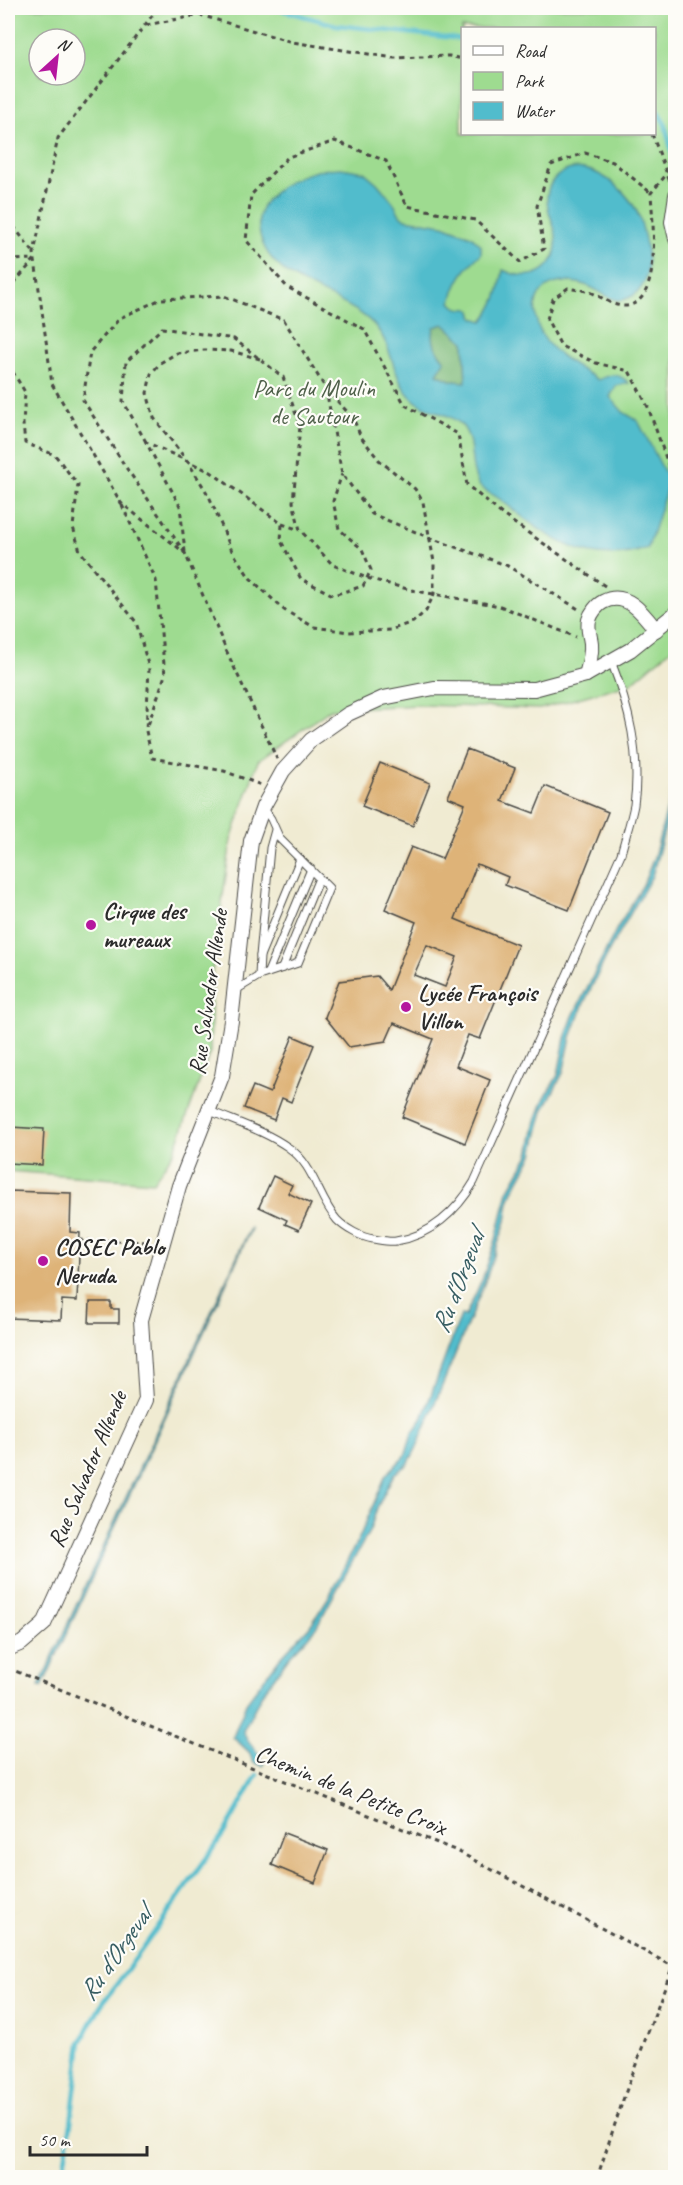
<svg xmlns="http://www.w3.org/2000/svg" width="683" height="2185" font-family="Caveat,sans-serif">
	<style>
		.green { fill: #9edb90; stroke: #64835e; stroke-width: 1.5; fill-rule: evenodd }
		.forest { fill: #7ebb7a; stroke: #547352; stroke-width: 1.5 }
		.water { fill: #51bccc; stroke: #3e747c; stroke-width: 1.5; fill-rule: evenodd }
		.lines { fill: none; stroke-linecap: round; stroke-linejoin: round }
		.stream { stroke: #51bccc; stroke-width: 4.5 }
		.building { fill: #deb378; fill-rule: evenodd }
		.service-casing { stroke: #494844; stroke-width: 9 }
		.minor-casing { stroke: #494844; stroke-width: 16 }
		.path { stroke: #494844; stroke-width: 3; stroke-dasharray: 4.5 4.5; stroke-linecap: butt }
		.service { stroke: #fff; stroke-width: 7 }
		.minor { stroke: #fff; stroke-width: 14 }
		.poi-dot { fill: #b5179e; stroke: #fdfcf7; stroke-width: 2 }
		.labels { text-anchor: middle; dominant-baseline: central; stroke-width: 4.5; stroke-linejoin: round; paint-order: stroke }
		.park-label { font-size: 24px; fill: #4e6049; stroke: #fdfcf7 }
		.poi-label { font-size: 24px; font-weight: bold; fill: #2b2b2b; stroke: #fdfcf7; text-anchor: start }
		.street-label { font-size: 24px; fill: #2b2b2b; stroke: #fdfcf7 }
		.water-label { font-size: 26px; font-style: italic; fill: #385e63; stroke: #fdfcf7 }
	</style>
	<rect width="100%" height="100%" fill="#fdfcf7"/>
	<filter id="ink" filterUnits="userSpaceOnUse"><feTurbulence type="fractalNoise" baseFrequency=".0167" numOctaves="2"/><feDisplacementMap in="SourceGraphic" scale="12" xChannelSelector="R" yChannelSelector="G"/><feConvolveMatrix kernelMatrix="1 2 1 2 8 2 1 2 1" color-interpolation-filters="sRGB"/></filter>
	<filter id="wash" filterUnits="userSpaceOnUse"><feTurbulence type="fractalNoise" baseFrequency=".008" numOctaves="4" result="noise"/><feDisplacementMap in="SourceGraphic" scale="24" xChannelSelector="R" yChannelSelector="G"/><feGaussianBlur stdDeviation="1.35" result="paint"/><feColorMatrix in="noise" values="0 0 0 0 0 0 0 0 0 0 0 0 0 0 0 0 0 1.4 0 .05"/><feComposite in="paint" operator="in"/></filter>
	<g filter="url(#wash)">
		<rect width="100%" height="100%" fill="#f0ebd2"/>
		<path class="green" d="M8,8H675V646L631,683L540,709L421,705L331,709L258,761L231,840L212,972L210,1052L175,1150L153,1182L8,1171ZM462,28H654V134H462ZM39,39H75V75H39Z"/>
		<path class="forest" d="M444,324L464,342L466,382L452,381L437,374L433,336L434,327Z"/>
		<g class="water">
			<path d="M341,168L364,172L377,183L393,202L400,215L405,219L443,225L471,236L481,245V254C465,268 456,281 451,302C457,310 460,308 469,309L472,311L474,318L483,321C496,305 500,290 503,270C533,284 559,270 556,235C554,223 547,212 547,200C547,175 570,163 592,171C615,180 637,202 642,226C647,247 655,280 634,295C629,298 623,301 617,300C606,297 598,290 588,286C562,276 531,284 536,317C540,349 574,364 598,380C612,374 617,372 629,383L616,386L610,397L623,412L638,421L669,481L648,548C587,570 546,536 501,500C494,494 484,492 479,485C468,468 475,444 464,428C452,411 426,414 410,396C392,377 393,347 376,327C347,292 265,286 259,228C258,217 260,207 268,199C287,178 314,169 341,168ZM444,324L464,342L466,382L452,381L437,374L445,361C435,349 431,342 434,327Z"/>
			<path d="M675,780V792L652,876L609,951L583,1005L571,1037L563,1073L543,1111L533,1155L513,1191L509,1202L506,1221L484,1284L417,1447L408,1464L394,1474L377,1508L370,1530L314,1631L289,1657L262,1694L243,1731C248,1744 259,1751 264,1764L263,1766L253,1762L249,1752L233,1737L246,1703L279,1659L310,1626L328,1598L360,1536L386,1475L405,1456L412,1433L422,1419L461,1315L465,1316L482,1280L496,1239L508,1191L529,1155L536,1120L544,1099L558,1075L565,1038L573,1016L617,928L643,885L654,857Z"/>
			<path d="M250,1228L251,1229L42,1687L39,1686Z"/>
		</g>
		<g class="lines">
			<g class="stream">
				<path d="M274,8L336,25L462,39"/>
				<path d="M654,106L665,124L673,157"/>
				<path d="M62,2178L71,2123L81,2042L100,2007L143,1948L224,1833L257,1775"/>
			</g>
		</g>
		<g id="blocks">
			<g class="building">
				<path d="M467,749L515,768L502,801L534,813L545,786L608,812L569,910L505,885L508,877L477,864L455,919L518,945L480,1039L468,1035L456,1066L490,1080L465,1143L402,1117L433,1039L394,1023L386,1041L349,1047L325,1017L339,981L377,976L389,990L416,922L385,909L411,847L442,859L465,804L448,797ZM427,945L457,957L445,987L414,975Z"/>
				<path d="M380,763L430,783L413,826L362,806Z"/>
				<path d="M293,1036L314,1045L291,1102L282,1098L274,1120L244,1108L253,1086L270,1093Z"/>
				<path d="M10,1127L44,1129L42,1165L8,1163Z"/>
				<path d="M273,1176L292,1185L288,1193L311,1204L299,1230L285,1224L287,1220L259,1207Z"/>
				<path d="M8,1191L71,1193L70,1232L80,1233L77,1301L62,1300L61,1320L8,1318Z"/>
				<path d="M90,1302H111V1309H119V1323H89Z"/>
				<path d="M284,1833L328,1850L315,1883L272,1865Z"/>
			</g>
		</g>
	</g>
	<g filter="url(#ink)">
		<use href="#blocks" fill-opacity="0" stroke="#494844" stroke-width="1.5"/>
		<g class="lines">
			<g class="service-casing">
				<g id="service">
					<path d="M260,956L270,848L275,830"/>
					<path d="M282,968L319,878"/>
					<path d="M268,972L311,869"/>
					<path d="M259,976L260,956L300,859"/>
					<path d="M236,990L259,976L298,963L329,888L280,839L271,819L263,807"/>
					<path d="M210,1111C235,1122 266,1131 289,1148C314,1165 318,1198 337,1220C346,1229 361,1237 373,1239C380,1240 389,1242 396,1241C430,1236 457,1211 474,1182L621,854C625,838 631,821 634,805C641,755 629,707 611,661"/>
				</g>
			</g>
			<g class="minor-casing">
				<g id="minor">
					<path d="M676,195L672,222L676,239"/>
					<path d="M586,675C589,664 592,655 591,643C590,635 587,628 589,620C591,613 597,605 603,602C626,590 643,613 656,630"/>
					<path d="M8,1649L22,1643L44,1624L146,1400L141,1320L179,1186L222,1076L231,1021L251,841L263,807L283,771L311,740L348,714L383,698L434,688L534,689L586,675L630,650L676,613"/>
				</g>
			</g>
			<g class="path">
				<path d="M158,8L58,138L34,253L52,384L121,503L185,553L226,650L277,759"/>
				<path d="M146,25L200,15L292,42L394,58L449,56L462,59"/>
				<path d="M652,134L670,182"/>
				<path d="M676,163L651,193C652,218 664,304 625,306C611,306 603,297 590,292C584,290 575,290 568,288L553,299L547,319L561,346L596,363L629,371L648,407L668,464L676,478"/>
				<path d="M8,219L34,253"/>
				<path d="M8,260L35,259"/>
				<path d="M8,290L35,259"/>
				<path d="M260,359L231,351L204,350L177,353L160,363L151,374L147,393L154,418L188,462L209,496L232,551L250,578L284,610L314,627L349,632L390,630L413,622L426,611L434,594V562L423,502L415,489L379,460L361,437L353,418L327,390"/>
				<path d="M8,364L25,392L23,424L25,443L55,455L78,485L73,527L80,551L136,622L149,668L146,731"/>
				<path d="M146,442L123,401L126,362L162,328L234,339L283,377L300,426L293,502L300,530L333,565L367,578L411,590L500,606L576,637"/>
				<path d="M122,505L156,580L165,675L148,725"/>
				<path d="M282,524L300,530"/>
				<path d="M185,552L180,506L146,442L211,472L282,524L281,541L301,579L333,595L363,586L371,570L362,549L339,529L333,501L342,474"/>
				<path d="M185,553L125,466L83,400L90,352L120,318L161,299L224,296L284,320L326,389L342,474L372,514L430,538L506,565L580,610"/>
				<path d="M676,574L673,580L676,591"/>
				<path d="M605,586L504,516L467,485L458,434L405,405L364,329L287,287L246,240L251,195L288,157L335,141L386,161L407,206L475,220L520,262L544,249L537,206L551,165L585,153L613,162L651,193"/>
				<path d="M146,731L152,758L224,771L261,785"/>
				<path d="M79,1240L149,1242"/>
				<path d="M8,1668L457,1851L676,1968"/>
				<path d="M597,2178L625,2094L676,1957"/>
			</g>
			<use href="#service" class="service"/>
			<use href="#minor" class="minor"/>
		</g>
	</g>
	<g class="poi-dot">
		<circle cx="91" cy="925" r="6"/>
		<circle cx="406" cy="1007" r="6"/>
		<circle cx="43" cy="1261" r="6"/>
	</g>
	<g class="labels">
		<g class="park-label">
			<text x="314" y="388">Parc du Moulin<tspan x="314" dy="28">de Sautour</tspan></text>
		</g>
		<g class="poi-label">
			<text x="103" y="911">Cirque des<tspan x="103" dy="28">mureaux</tspan></text>
			<text x="418" y="993">Lycée François<tspan x="418" dy="28">Villon</tspan></text>
			<text x="55" y="1247">COSEC Pablo<tspan x="55" dy="28">Neruda</tspan></text>
		</g>
		<g class="street-label">
			<text transform="translate(208 992) rotate(-82)">Rue Salvador Allende</text>
			<text transform="translate(87 1469) rotate(-67)">Rue Salvador Allende</text>
			<text transform="translate(351 1790) rotate(22)">Chemin de la Petite Croix</text>
		</g>
		<g class="water-label">
			<text transform="translate(458 1282) rotate(-69)">Ru d'Orgeval</text>
			<text transform="translate(115 1954) rotate(-55)">Ru d'Orgeval</text>
		</g>
	</g>
	<rect width="683" height="2185" fill="none" stroke="#fdfcf7" stroke-width="30"/>
	<rect x="461" y="27" width="195" height="108" fill="#fdfcf7" stroke="#a9a8a5" stroke-width="1.5"/>
	<rect x="473" y="46" width="30" height="9" fill="#ffffff" stroke="#a9a8a5" stroke-width="1.5"/>
	<text x="515" y="57" font-size="18" fill="#2b2b2b">Road</text>
	<rect x="473" y="72" width="30" height="18" fill="#9edb90" stroke="#a9a8a5" stroke-width="1.5"/>
	<text x="515" y="87" font-size="18" fill="#2b2b2b">Park</text>
	<rect x="473" y="102" width="30" height="18" fill="#51bccc" stroke="#a9a8a5" stroke-width="1.5"/>
	<text x="515" y="117" font-size="18" fill="#2b2b2b">Water</text>
	<g transform="translate(57 57) rotate(27)"><circle r="28" fill="#fdfcf7" stroke="#a9a8a5" stroke-width="1.5"/>
	<path d="M0-4.5L10 22L0 15L-10 22Z" fill="#b5179e"/>
	<text y="-9" font-size="16" font-weight="bold" text-anchor="middle" fill="#2b2b2b">N</text>
	</g>
	<path d="M30 2146v9h117v-9" fill="none" stroke="#2b2b2b" stroke-width="3"/>
	<text x="39" y="2146" font-size="18" fill="#2b2b2b" stroke="#fdfcf7" stroke-width="4.5" paint-order="stroke">50 m</text>
</svg>
